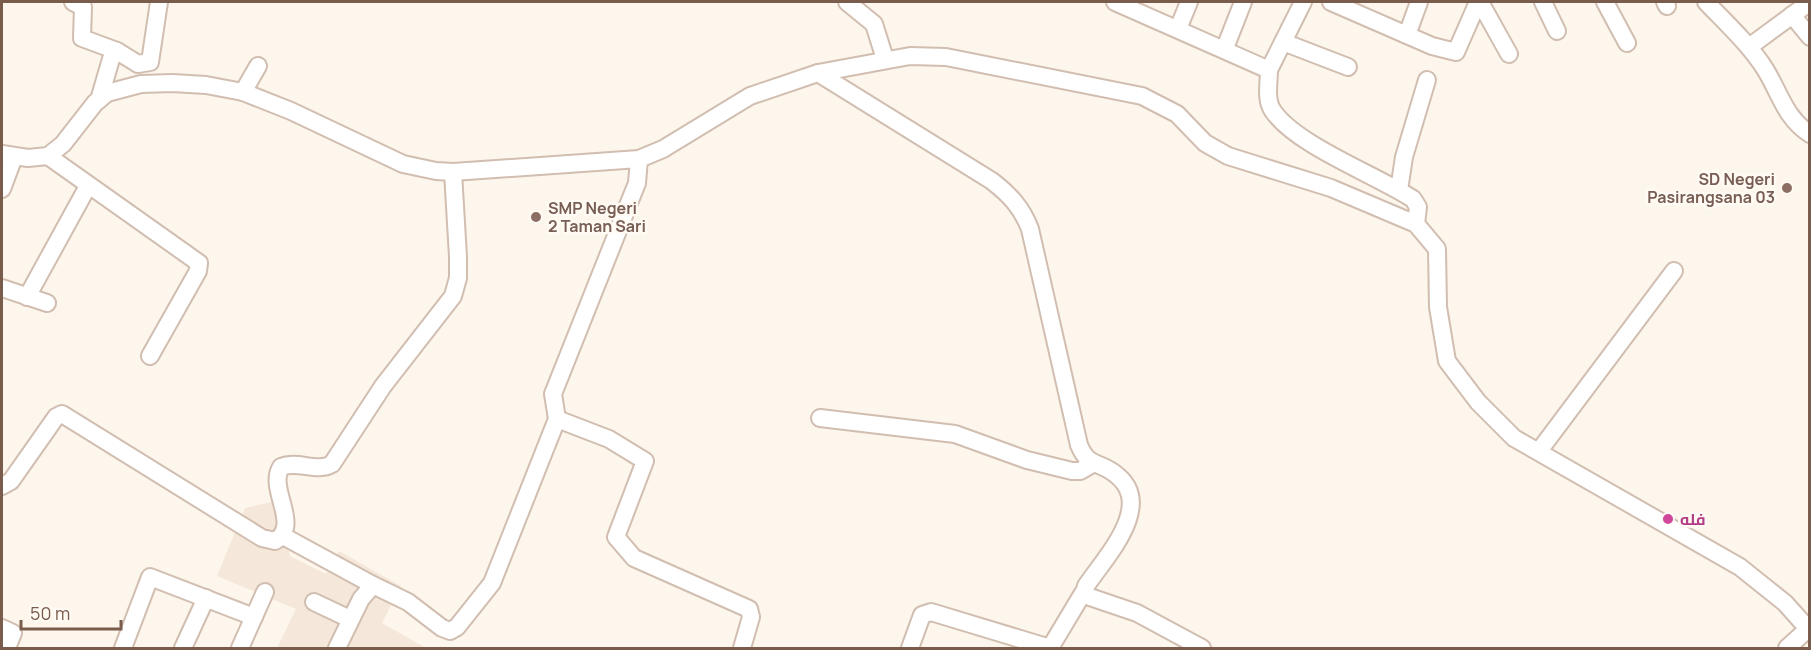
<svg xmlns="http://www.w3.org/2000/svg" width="1811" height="650" font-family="Manrope,Cairo,sans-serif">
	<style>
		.residential { fill: #f5e8da }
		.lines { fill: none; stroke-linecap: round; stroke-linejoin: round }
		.minor-casing { stroke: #d1beb0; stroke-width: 20 }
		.minor { stroke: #fff; stroke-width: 16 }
		.education-dot { fill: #8d6e63; stroke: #fffaf3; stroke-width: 2 }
		.hotel-dot { fill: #d1479c; stroke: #fffaf3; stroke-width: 2 }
		.labels { text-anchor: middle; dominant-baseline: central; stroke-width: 5; stroke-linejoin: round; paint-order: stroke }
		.education-label { font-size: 16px; font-weight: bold; fill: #785e54; stroke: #fffaf3; text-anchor: end }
		.hotel-label { font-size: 16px; font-weight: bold; fill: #b23c85; stroke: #fffaf3; text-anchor: start }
	</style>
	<rect width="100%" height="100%" fill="#fdf6ec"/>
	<path class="residential" d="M275,501L290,556L326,574L339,551L401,586L382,623L426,648H277L296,609L217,576L245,508Z"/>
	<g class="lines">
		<g class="minor-casing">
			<g id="minor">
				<path d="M73,2L83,7L82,38L117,51"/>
				<path d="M847,2L874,24L885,59"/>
				<path d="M1115,2L1269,70L1303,2"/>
				<path d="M1331,2L1432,46L1456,52L1478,2"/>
				<path d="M1480,2L1509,54"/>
				<path d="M1543,2L1557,31"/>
				<path d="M1605,2L1627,43"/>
				<path d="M1665,2L1667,6"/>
				<path d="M1706,2C1726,23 1749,44 1765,69C1780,93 1785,118 1810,134"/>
				<path d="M1792,15L1810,37"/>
				<path d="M1178,29L1189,2"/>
				<path d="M1407,35L1419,2"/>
				<path d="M1283,42L1348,67"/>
				<path d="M1749,47L1810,2"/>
				<path d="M1225,48L1243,2"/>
				<path d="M1269,70C1269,83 1265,100 1273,111C1296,145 1376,175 1413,199L1418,207L1416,224"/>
				<path d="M818,73L992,181C1010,195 1022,208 1030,229L1079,445C1088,467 1098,461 1114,473C1157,504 1106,556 1086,586L1084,595L1137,613L1202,648"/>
				<path d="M243,92L258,66"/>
				<path d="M99,100L111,59L117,51L138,64L150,62L159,2"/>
				<path d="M2,154L28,158L48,156L63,144L95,103L107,93L141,84L172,83L206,85L243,92L291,111L403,164L436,171L453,172L639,159L663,149L750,96L818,73L910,56L946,57L1142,96L1177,114L1205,143L1228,156L1331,188L1416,224L1437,249L1438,307L1447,361L1478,402L1514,438L1740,567L1785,603L1810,631"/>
				<path d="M48,156L199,263L198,271L150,356"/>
				<path d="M2,189L14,157"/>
				<path d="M1399,190L1404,157L1427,80"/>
				<path d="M2,288L47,303"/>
				<path d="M27,297L88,186"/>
				<path d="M820,418L955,434L1027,460L1072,471H1080L1092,464"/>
				<path d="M557,419L609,439L645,461L616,537L634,558L749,609L751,617L742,648"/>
				<path d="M1539,451L1674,271"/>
				<path d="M2,486L11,481L56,417L62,414L262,538L275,541C302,525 267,489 281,467C298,460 317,473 332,464L383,386L453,296L458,278V257L453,172"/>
				<path d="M283,536L373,585"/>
				<path d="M314,602L350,619"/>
				<path d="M2,628L13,633L7,648"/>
				<path d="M123,648L150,577L254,617"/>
				<path d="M183,648L206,598"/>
				<path d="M240,648L265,592"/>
				<path d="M337,648L361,599L373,585L408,602L442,628L450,631L457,627L492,583L557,419L553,394L637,183L639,159"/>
				<path d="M910,648L922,615L931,612L1050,648L1083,593"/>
				<path d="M1787,648L1808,629"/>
			</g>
		</g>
		<use href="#minor" class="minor"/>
	</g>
	<g class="education-dot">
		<circle cx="1787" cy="188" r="6"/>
		<circle cx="536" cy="217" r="6"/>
	</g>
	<circle class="hotel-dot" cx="1668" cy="519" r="6"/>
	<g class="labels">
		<g class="education-label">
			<text x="1775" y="179">SD Negeri<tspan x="1775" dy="18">Pasirangsana 03</tspan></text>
			<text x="548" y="208" text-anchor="start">SMP Negeri<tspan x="548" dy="18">2 Taman Sari</tspan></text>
		</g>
		<g class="hotel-label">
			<text x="1680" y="519">فله</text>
		</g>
	</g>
	<rect width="1811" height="650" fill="none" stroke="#7a5c4d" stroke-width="6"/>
	<path d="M21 620v9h100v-9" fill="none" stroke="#7a5c4d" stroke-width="3"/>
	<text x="30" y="620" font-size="18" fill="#7a5c4d" stroke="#fffaf3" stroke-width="4.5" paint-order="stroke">50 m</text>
</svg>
